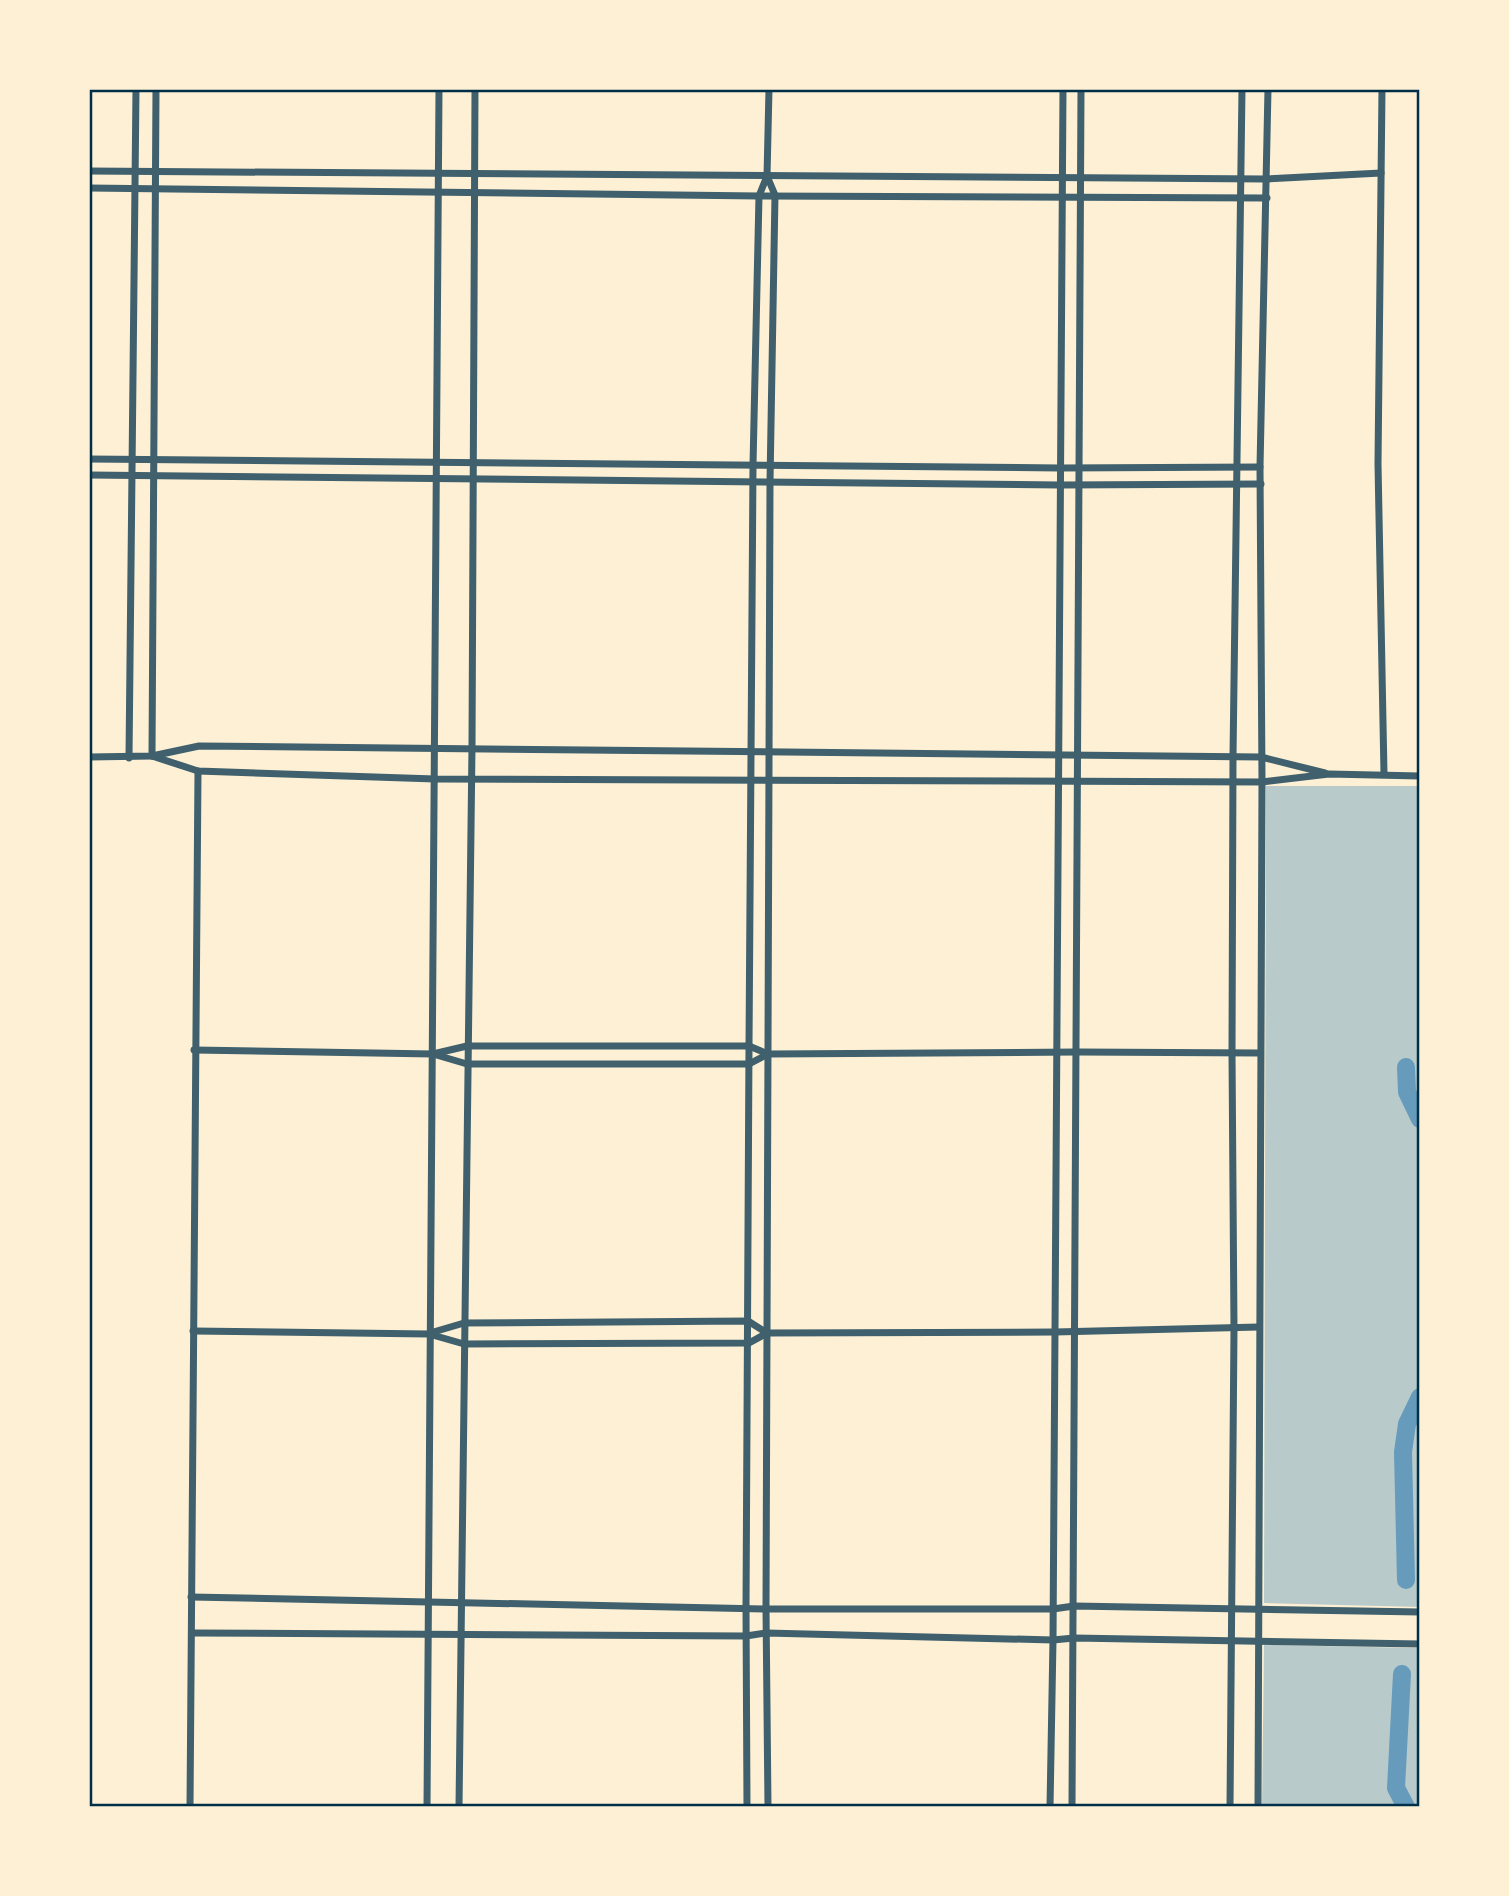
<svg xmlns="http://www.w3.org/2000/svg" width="1509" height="1896" font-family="'Nunito Sans',sans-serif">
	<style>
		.green { fill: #b9caca }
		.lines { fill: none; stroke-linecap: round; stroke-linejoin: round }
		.canal { stroke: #669bbc; stroke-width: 18 }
		.minor { stroke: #3f606c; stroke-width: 7 }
		.neatline { fill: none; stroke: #003049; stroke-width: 2.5 }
	</style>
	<rect width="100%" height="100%" fill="#fdf0d5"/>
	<g class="green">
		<path d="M1266,786H1420V1607L1264,1603Z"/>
		<path d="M1264,1645L1420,1648V1807H1262Z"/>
	</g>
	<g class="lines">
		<g class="canal">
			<path d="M1406,1067L1407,1092L1420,1119"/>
			<path d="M1406,1580L1403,1452L1407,1424L1420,1397"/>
			<path d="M1402,1674L1396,1788L1406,1807"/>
		</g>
		<g class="minor">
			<path d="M1382,89L1378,464L1384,774"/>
			<path d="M89,171L1266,179L1381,173"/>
			<path d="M767,176L775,195L770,482L766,1609L768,1807"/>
			<path d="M89,188L759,196L1267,198"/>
			<path d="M89,459L1060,468L1260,467"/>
			<path d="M89,475L1060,485L1261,484"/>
			<path d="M152,756L198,771L435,779L1262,782L1329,774L1420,776"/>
			<path d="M152,756L156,89"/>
			<path d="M89,757L152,756L199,746L1261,757L1325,773"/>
			<path d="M129,758L136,89"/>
			<path d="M194,1050L433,1054L467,1064H749L768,1054"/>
			<path d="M433,1054L467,1046H749L768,1054L1078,1052L1260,1053"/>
			<path d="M193,1331L429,1334L464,1344L749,1343L767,1333L1055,1332L1259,1327"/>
			<path d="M430,1333L464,1323L748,1321L767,1333"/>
			<path d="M191,1597L766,1609H1053L1074,1606L1420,1612"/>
			<path d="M193,1633L746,1636L766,1633L1053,1640L1074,1638L1420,1644"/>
			<path d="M190,1807L198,771"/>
			<path d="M427,1807L439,89"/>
			<path d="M459,1807L472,747L475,89"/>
			<path d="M747,1807L746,1608L749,1046L753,465L759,196L767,176L769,89"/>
			<path d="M1050,1807L1053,1640L1063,89"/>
			<path d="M1072,1807L1081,89"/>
			<path d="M1230,1807L1234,1329L1232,1053L1233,756L1242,89"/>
			<path d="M1258,1807L1262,782L1260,467L1268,89"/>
		</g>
	</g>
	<rect width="1509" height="1896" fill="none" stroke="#fdf0d5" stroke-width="182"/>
	<rect x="91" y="91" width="1327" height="1714" class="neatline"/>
</svg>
